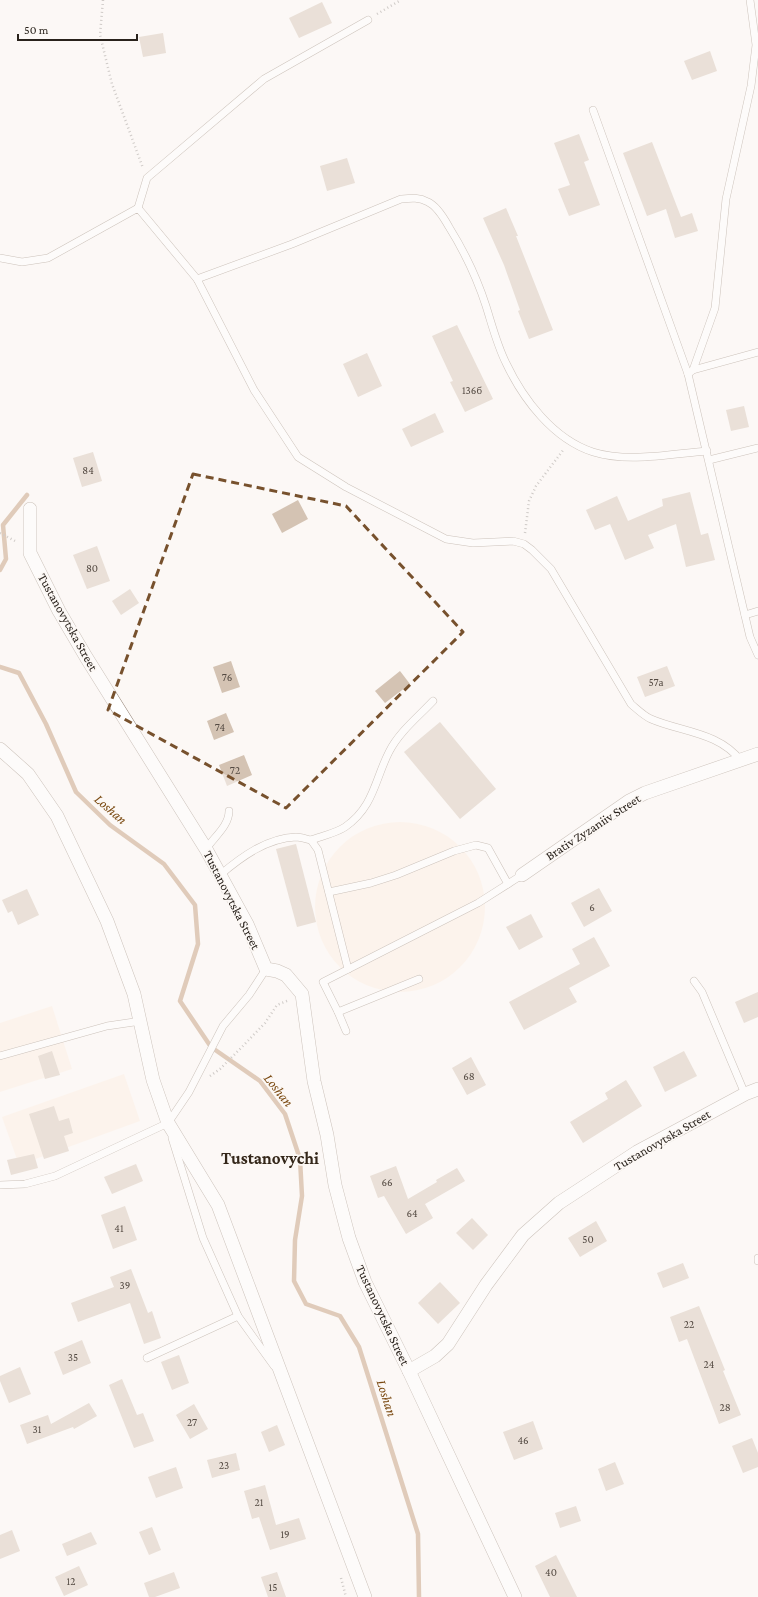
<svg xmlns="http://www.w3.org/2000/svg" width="758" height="1597" font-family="'Crimson Pro',serif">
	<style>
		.built { fill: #fdeee1 }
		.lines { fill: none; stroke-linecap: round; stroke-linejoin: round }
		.stream { stroke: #be9672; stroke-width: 4.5 }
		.building { fill: #d4c3b3 }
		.service-casing { stroke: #948375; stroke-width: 8 }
		.minor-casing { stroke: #948375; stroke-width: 14 }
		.path { stroke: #9b9591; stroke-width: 2.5; stroke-dasharray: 1 3; stroke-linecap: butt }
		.service { stroke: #fff; stroke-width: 7 }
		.minor { stroke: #fff; stroke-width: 13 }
		.marked { fill: none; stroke: #77512d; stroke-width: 3; stroke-dasharray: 8 5; stroke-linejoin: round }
		.labels { text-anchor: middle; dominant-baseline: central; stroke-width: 3.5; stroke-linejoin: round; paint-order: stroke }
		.number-label { font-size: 11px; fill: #544a42 }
		.street-label { font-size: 13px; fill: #29221c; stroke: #fcf8f5 }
		.water-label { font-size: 14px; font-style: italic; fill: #7a4911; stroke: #fcf8f5 }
		.district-label { font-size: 17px; font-weight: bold; fill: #34271a; stroke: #fcf8f5 }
	</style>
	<rect width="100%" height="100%" fill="#fcf8f5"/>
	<g class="built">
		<circle cx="400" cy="907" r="85"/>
		<path d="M52,1006L72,1069L0,1092V1023Z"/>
		<path d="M124,1074L140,1121L19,1165L2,1117Z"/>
	</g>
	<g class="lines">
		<g class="stream">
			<path d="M0,570L6,559L3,525L27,495"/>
			<path d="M0,667L19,673L46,724L76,792L110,825L164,864L195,905L198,944L180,1001L211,1047L260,1081L285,1114L300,1159L302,1196L295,1240L294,1281L306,1304L340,1316L359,1347L418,1534L419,1597"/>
		</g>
	</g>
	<g class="building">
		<path d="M322,2L332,23L299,38L289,18Z"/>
		<path d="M163,33L166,53L143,57L139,37Z"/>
		<path d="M710,51L717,71L692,80L684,61Z"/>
		<path d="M579,134L589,160L584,162L600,205L569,216L558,189L570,185L554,143Z"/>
		<path d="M652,142L681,217L692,213L698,231L675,238L666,209L647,216L623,153Z"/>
		<path d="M347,158L355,183L327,191L320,166Z"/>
		<path d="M506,208L518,236H516L553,330L529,339L518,311L520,310L504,265L483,218Z"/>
		<path d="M457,325L493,399L465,412L450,382L453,381L432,336Z"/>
		<path d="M367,353L382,386L358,397L343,364Z"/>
		<path d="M744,406L749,427L731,431L726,410Z"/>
		<path d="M435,413L444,432L411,447L402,429Z"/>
		<path d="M93,452L102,481L82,487L73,458Z"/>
		<path d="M690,492L701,535L708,533L715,560L686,567L676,524L648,535L654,548L625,560L610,524L595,530L586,510L617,496L628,521L663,506L662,499Z"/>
		<path d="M298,500L308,519L282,533L272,514Z"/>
		<path d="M97,546L110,581L87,589L73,555Z"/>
		<path d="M130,589L139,603L121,615L112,601Z"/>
		<path d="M231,661L240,687L222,693L213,667Z"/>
		<path d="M667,666L675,686L645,697L637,677Z"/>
		<path d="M400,671L410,684L385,703L375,691Z"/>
		<path d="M226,713L234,732L214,740L207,721Z"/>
		<path d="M440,722L496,789L460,819L404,752Z"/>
		<path d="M244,755L252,775L227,786L219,765Z"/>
		<path d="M296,844L316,922L297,927L276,849Z"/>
		<path d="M599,888L612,911L584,927L571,903Z"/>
		<path d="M27,889L39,915L18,925L12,911L8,913L2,900Z"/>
		<path d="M531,914L543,937L519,950L506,927Z"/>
		<path d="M594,937L610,966L569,988L577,1002L524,1030L509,1002L580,964L572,949Z"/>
		<path d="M758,992V1017L744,1023L735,1002Z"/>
		<path d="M52,1051L60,1075L45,1079L38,1056Z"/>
		<path d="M684,1051L697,1076L665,1092L653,1067Z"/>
		<path d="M471,1057L486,1085L467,1095L452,1068Z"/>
		<path d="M626,1080L642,1106L583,1143L570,1122L608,1099L605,1093Z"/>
		<path d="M54,1106L59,1121L69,1118L73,1133L64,1136L69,1151L44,1159L29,1114Z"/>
		<path d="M34,1154L38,1168L11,1175L7,1160Z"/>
		<path d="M136,1164L143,1181L112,1194L104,1177Z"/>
		<path d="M396,1166L408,1199L437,1182L436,1180L457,1168L465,1181L425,1204L433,1218L406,1234L384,1196L378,1198L370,1176Z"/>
		<path d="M125,1206L137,1240L113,1249L101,1215Z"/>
		<path d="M472,1218L488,1235L473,1250L456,1233Z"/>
		<path d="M596,1221L607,1241L580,1257L568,1238Z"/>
		<path d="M683,1263L689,1278L663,1288L657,1273Z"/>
		<path d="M131,1269L148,1313L152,1311L161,1338L144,1344L130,1303L78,1322L71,1303L114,1287L110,1277Z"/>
		<path d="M440,1282L460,1303L438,1324L418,1303Z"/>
		<path d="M699,1306L725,1370L723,1371L741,1415L719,1424L687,1339L679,1342L670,1317Z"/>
		<path d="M82,1340L91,1363L63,1375L54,1352Z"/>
		<path d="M179,1355L189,1383L172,1390L161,1362Z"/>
		<path d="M20,1367L31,1394L9,1403L0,1381V1376Z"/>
		<path d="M122,1379L137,1415L143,1413L154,1441L134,1448L109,1385Z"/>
		<path d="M89,1403L97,1416L74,1429L73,1427L27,1444L20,1425L48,1415L51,1424Z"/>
		<path d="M194,1404L208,1429L190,1439L176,1415Z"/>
		<path d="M533,1421L543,1449L514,1460L503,1432Z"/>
		<path d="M277,1425L285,1445L269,1452L261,1432Z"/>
		<path d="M752,1438L758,1453V1467L743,1473L732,1446Z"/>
		<path d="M236,1453L240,1470L212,1478L207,1460Z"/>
		<path d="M615,1462L624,1484L606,1491L598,1469Z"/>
		<path d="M176,1467L183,1488L156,1498L148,1477Z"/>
		<path d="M265,1485L276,1525L299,1518L306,1539L270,1550L259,1517L252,1519L244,1491Z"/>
		<path d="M576,1506L581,1521L560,1528L555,1513Z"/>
		<path d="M152,1527L161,1550L149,1555L139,1532Z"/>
		<path d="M12,1530L20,1551L0,1559V1535Z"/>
		<path d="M91,1532L97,1544L67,1556L62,1544Z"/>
		<path d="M556,1555L577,1597H550L535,1566Z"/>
		<path d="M79,1566L88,1585L64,1596L55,1577Z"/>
		<path d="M174,1572L180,1588L155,1597H149L144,1583Z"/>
		<path d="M277,1572L286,1597H268L261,1577Z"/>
	</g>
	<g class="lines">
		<g class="service-casing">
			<g id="service">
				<path d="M593,110L688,374L750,637L758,655"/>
				<path d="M138,208L147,178L264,79L368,20"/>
				<path d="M0,258L22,262L48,258L138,208L197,279L254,390L298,457L346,487L446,539L473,543L513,541L524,544L532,550L551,569L631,704C637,709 644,716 651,719C681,732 719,732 741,761"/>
				<path d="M197,279L292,244L401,199C411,198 419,197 428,202C437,206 444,218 449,227C464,251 477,278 486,306C492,325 497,345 506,363C523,399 553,439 593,452C628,463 670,454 707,451"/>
				<path d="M693,370L758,352"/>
				<path d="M688,374L693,370L715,308L726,199L751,86L756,45L750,0"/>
				<path d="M709,460L758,448"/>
				<path d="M745,615L758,611"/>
				<path d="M311,840C322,836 336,833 345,827C374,807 375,779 389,752C399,732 418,717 433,701"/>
				<path d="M206,849C214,837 229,826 229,811"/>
				<path d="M220,875C241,857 267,838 296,837C301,837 306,839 311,840L318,850L348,969"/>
				<path d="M329,892L371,883L396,875L454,851L476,845L488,848L508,884"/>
				<path d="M419,979L338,1012L323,982L478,903L522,875"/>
				<path d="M694,981L702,992L745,1094"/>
				<path d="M338,1012L346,1031"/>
				<path d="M0,1056L107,1026L141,1021"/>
				<path d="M172,1138L203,1238L238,1316L274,1366"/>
				<path d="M0,1185L25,1184L55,1176L168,1123L189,1092L223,1026L249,995L266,969"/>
				<path d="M758,1258V1261"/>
				<path d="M147,1358L238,1316"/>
			</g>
		</g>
		<g class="minor-casing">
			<g id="minor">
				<path d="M30,509V553L59,611L86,657L206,849L247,924L266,969L277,971L286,975L302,994L314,1081L327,1135L335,1185L349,1238L365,1282L409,1371L515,1597"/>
				<path d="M0,749L28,774L57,816L107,921L134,994L153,1080L168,1123L218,1205L365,1597"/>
				<path d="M522,875L629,801L645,793L758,754"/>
				<path d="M409,1371L435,1356L448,1344L486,1285L523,1235L559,1203L637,1152L745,1094L758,1089"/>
			</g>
		</g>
		<g class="path">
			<path d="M103,0L100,35L112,84L143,168"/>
			<path d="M377,14L401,0"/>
			<path d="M0,533L17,542"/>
			<path d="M525,533L529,501L536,486L564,449"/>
			<path d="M210,1076L220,1069L241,1048L265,1023L277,1005L289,1000"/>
			<path d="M341,1578L346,1597"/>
		</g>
		<use href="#service" class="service"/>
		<use href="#minor" class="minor"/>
	</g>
	<path d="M0 0H758V1597H0ZM193,474L346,506L463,632L286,808L108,710Z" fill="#fcf8f5" fill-opacity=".55" fill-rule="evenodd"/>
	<path class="marked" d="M193,474L346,506L463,632L286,808L108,710Z"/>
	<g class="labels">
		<g class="number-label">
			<text x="472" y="390">136б</text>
			<text x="88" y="470">84</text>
			<text x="92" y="568">80</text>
			<text x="227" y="677">76</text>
			<text x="656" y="682">57а</text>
			<text x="220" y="727">74</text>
			<text x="235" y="770">72</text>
			<text x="592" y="907">6</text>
			<text x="469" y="1076">68</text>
			<text x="387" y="1182">66</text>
			<text x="412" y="1213">64</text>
			<text x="119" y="1228">41</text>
			<text x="588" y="1239">50</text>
			<text x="125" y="1285">39</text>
			<text x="689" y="1324">22</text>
			<text x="73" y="1357">35</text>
			<text x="709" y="1364">24</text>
			<text x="725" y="1407">28</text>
			<text x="192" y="1422">27</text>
			<text x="37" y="1429">31</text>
			<text x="523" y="1440">46</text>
			<text x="224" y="1465">23</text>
			<text x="259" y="1502">21</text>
			<text x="285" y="1534">19</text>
			<text x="551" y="1572">40</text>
			<text x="71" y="1581">12</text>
			<text x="273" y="1587">15</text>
		</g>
		<g class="street-label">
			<text transform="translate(68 622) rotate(61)">Tustanovytska Street</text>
			<text transform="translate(593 827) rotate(-33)">Brativ Zyzaniiv Street</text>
			<text transform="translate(232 900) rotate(63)">Tustanovytska Street</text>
			<text transform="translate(662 1140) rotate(-30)">Tustanovytska Street</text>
			<text transform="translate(383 1315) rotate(65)">Tustanovytska Street</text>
		</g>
		<g class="water-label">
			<text transform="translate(111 809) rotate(41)">Loshan</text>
			<text transform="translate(279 1090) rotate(51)">Loshan</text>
			<text transform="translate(387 1398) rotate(72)">Loshan</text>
		</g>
		<g class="district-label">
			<text x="270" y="1158">Tustanovychi</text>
		</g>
	</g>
	<path d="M18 34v6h119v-6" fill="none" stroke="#29221c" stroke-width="2"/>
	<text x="24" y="34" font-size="12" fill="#29221c" stroke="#fcf8f5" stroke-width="3" paint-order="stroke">50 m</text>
</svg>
